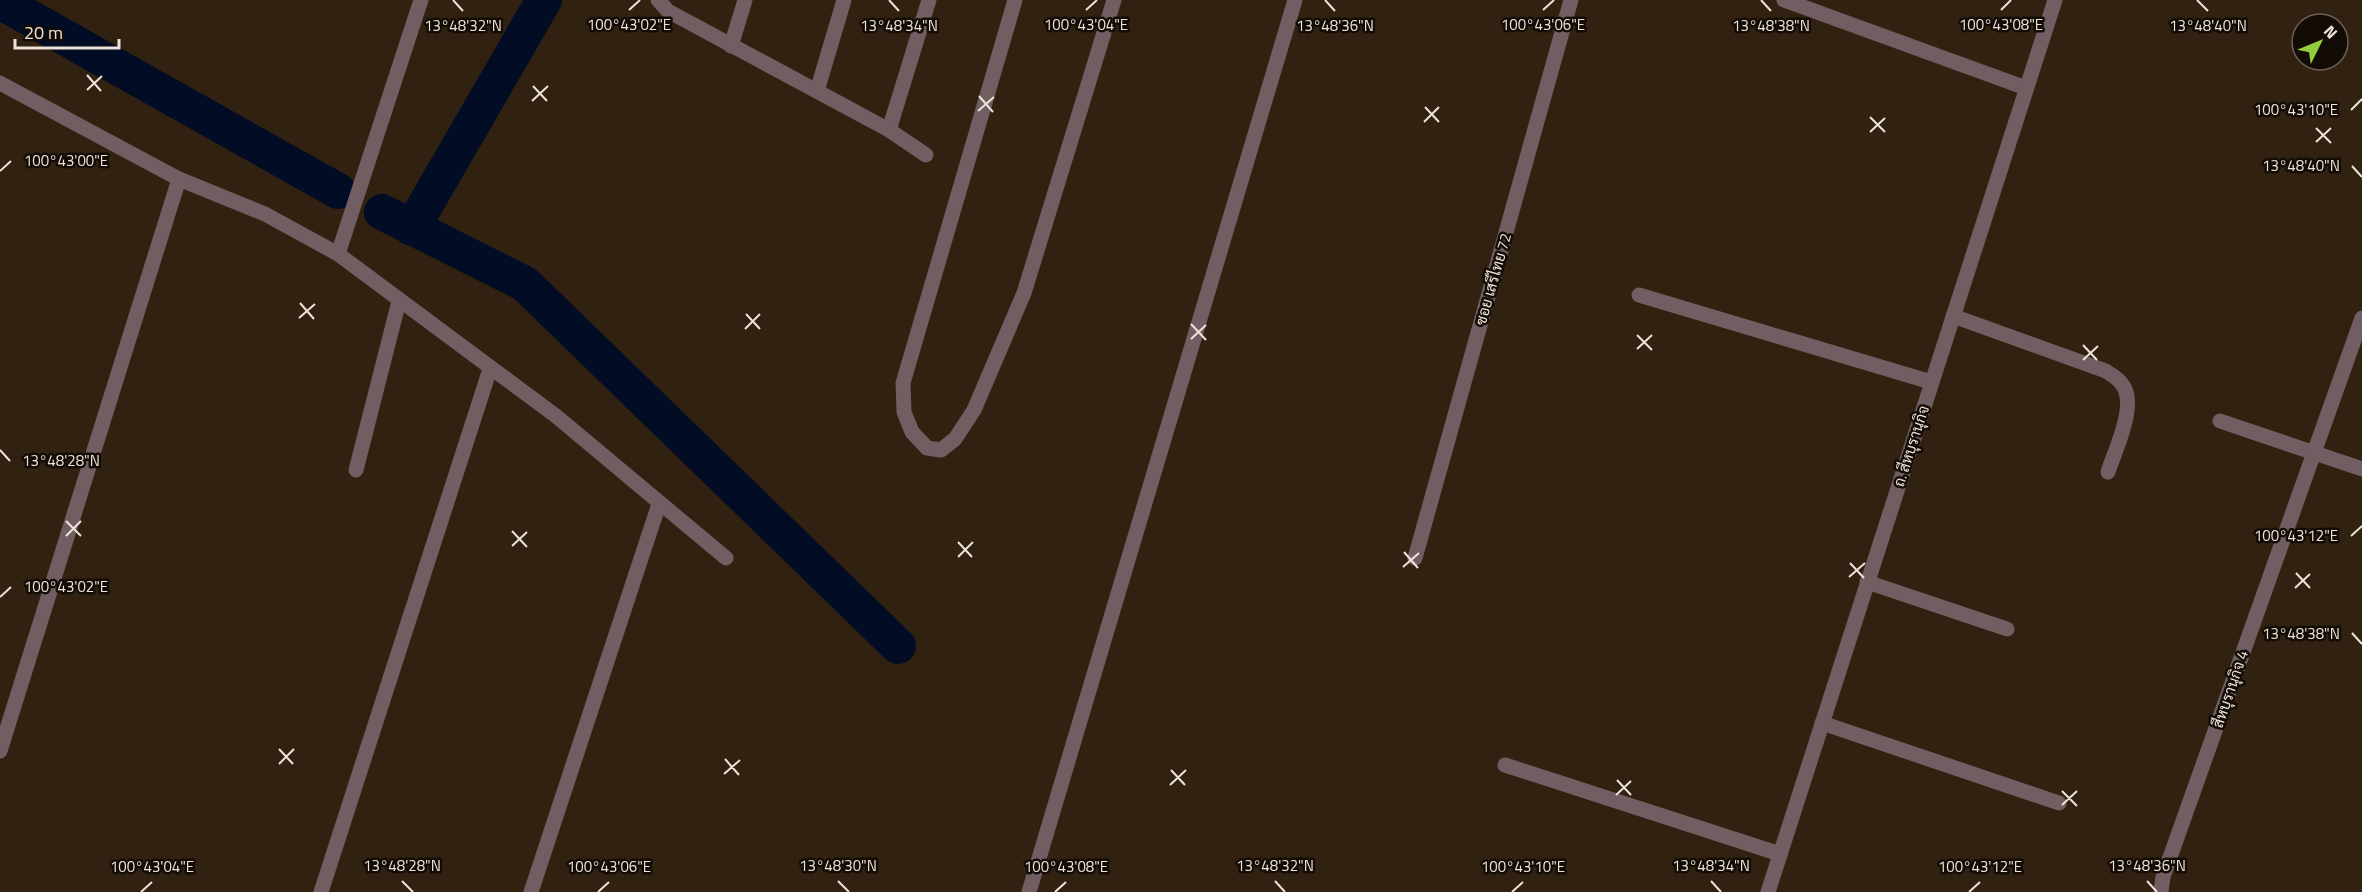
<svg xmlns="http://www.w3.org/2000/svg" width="2362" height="892" font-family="'Titillium Web',Sarabun,sans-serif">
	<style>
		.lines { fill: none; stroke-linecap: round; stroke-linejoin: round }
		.canal { stroke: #030c25; stroke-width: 36 }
		.lane { stroke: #715e62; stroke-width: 15 }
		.street { stroke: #715e62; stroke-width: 15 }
		.ticks { fill: none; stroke: #eee3d9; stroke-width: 2 }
		.labels { text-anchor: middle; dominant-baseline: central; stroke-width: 5; stroke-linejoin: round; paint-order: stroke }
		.street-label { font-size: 15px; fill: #eee3d9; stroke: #130c06 }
		.ticks-label { font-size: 15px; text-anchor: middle; fill: #eee3d9; stroke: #130c06; stroke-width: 5; stroke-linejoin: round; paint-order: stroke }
	</style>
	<rect width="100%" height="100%" fill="#312110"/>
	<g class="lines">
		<g class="canal">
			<path d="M0,1L338,191"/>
			<path d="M382,212L525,284L898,646"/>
			<path d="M412,228L544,0"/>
		</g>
		<g class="lane">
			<path d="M658,0L668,11L889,130L929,0"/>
			<path d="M1015,0L903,383L904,412L912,432L927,448L941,450L955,439L974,410L1024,293L1114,0"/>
			<path d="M1784,0L2026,88"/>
			<path d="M731,46L745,0"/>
			<path d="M817,91L844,0"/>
			<path d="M889,130L926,155"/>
			<path d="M1953,316L2106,371C2111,375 2118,378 2121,383C2139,402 2115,450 2108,472"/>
			<path d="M356,470L399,301"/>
			<path d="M1505,765L1780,854"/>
		</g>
		<g class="street">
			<path d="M0,83L179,179L265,214L338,254L556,416L726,558"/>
			<path d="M338,254L421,0"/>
			<path d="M1639,295L1931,382"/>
			<path d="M2220,421L2362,469"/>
			<path d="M1415,558L1571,0"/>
			<path d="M1867,582L2007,629"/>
			<path d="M1822,723L2059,803"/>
			<path d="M0,751L179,179"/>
			<path d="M321,892L490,369"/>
			<path d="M531,892L659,504"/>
			<path d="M1029,892L1295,0"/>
			<path d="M1768,892L2055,0"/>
			<path d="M2161,892L2163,877L2362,318"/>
		</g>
	</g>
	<path class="ticks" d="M453,0L463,11M889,0L899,11M1325,0L1335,11M1761,0L1771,11M2197,0L2208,11M629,10L640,0M1086,10L1097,0M1543,10L1554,0M2001,10L2011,0M87,75L101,91M533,86L547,101M87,90L102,76M979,96L993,112M532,101L548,86M1425,107L1439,122M2351,110L2362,99M978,111L994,97M1870,117L1885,132M1424,122L1439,107M2316,128L2331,143M1870,132L1885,118M2316,142L2331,128M2352,166L2362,177M0,171L11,161M300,303L314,319M746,314L760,329M299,318L315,304M1191,324L1206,340M745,329L760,314M1637,335L1652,350M1191,339L1206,325M2083,345L2097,360M1637,349L1652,335M2083,360L2098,346M0,450L10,461M66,521L81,536M512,531L527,547M66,536L81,521M2351,536L2362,526M958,542L972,557M512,546L527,532M1404,552L1418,568M958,557L973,542M1850,563L1864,578M1403,567L1419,553M2296,573L2310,588M1849,577L1865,563M2295,588L2310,574M0,597L11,587M2352,633L2362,644M279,749L293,764M725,759L739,775M279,764L294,749M1171,770L1185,785M724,774L740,760M1617,780L1631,795M1170,785L1186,770M2062,791L2077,806M1616,795L1631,781M2062,805L2077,791M402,881L413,892M838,881L849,892M1275,881L1285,892M1711,881L1721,892M2147,881L2157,892M141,892L152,882M598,892L609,882M1055,892L1066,882M1512,892L1523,882M1969,892L1980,882"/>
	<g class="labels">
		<g class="street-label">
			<text transform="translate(1493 279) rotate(-74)">ซอย เสรีไทย 72</text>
			<text transform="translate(1911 446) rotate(-72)">ถ. สีหบุรานุกิจ</text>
			<text transform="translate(2230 689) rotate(-71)">สีหบุรานุกิจ 4</text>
		</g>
	</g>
	<g class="ticks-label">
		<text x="629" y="30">100°43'02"E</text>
		<text x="1086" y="30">100°43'04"E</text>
		<text x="1543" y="30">100°43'06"E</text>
		<text x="2001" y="30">100°43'08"E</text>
		<text x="899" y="31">13°48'34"N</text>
		<text x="1771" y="31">13°48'38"N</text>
		<text x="2208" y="31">13°48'40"N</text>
		<text x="463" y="31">13°48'32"N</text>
		<text x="1335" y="31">13°48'36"N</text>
		<text x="2296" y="115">100°43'10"E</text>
		<text x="66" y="166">100°43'00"E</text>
		<text x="2301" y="171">13°48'40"N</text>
		<text x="61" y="466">13°48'28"N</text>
		<text x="2296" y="541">100°43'12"E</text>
		<text x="66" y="592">100°43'02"E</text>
		<text x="2301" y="639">13°48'38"N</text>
		<text x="402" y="871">13°48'28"N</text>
		<text x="838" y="871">13°48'30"N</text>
		<text x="1275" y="871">13°48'32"N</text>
		<text x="1711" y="871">13°48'34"N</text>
		<text x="2147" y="871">13°48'36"N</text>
		<text x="152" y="872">100°43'04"E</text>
		<text x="609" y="872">100°43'06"E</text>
		<text x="1066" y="872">100°43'08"E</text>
		<text x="1523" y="872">100°43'10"E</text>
		<text x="1980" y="872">100°43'12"E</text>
	</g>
	<g transform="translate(2320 42) rotate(47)"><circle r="28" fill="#130c06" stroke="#6b625a" stroke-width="1.5"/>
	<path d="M0-4.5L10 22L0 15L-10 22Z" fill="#95cc3b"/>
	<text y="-9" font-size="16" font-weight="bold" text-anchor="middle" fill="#eee3d9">N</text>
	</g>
	<path d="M15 39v9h104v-9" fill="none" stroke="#eee3d9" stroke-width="3"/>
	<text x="24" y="39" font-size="18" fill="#eee3d9" stroke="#130c06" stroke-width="4.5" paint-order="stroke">20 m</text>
</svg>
